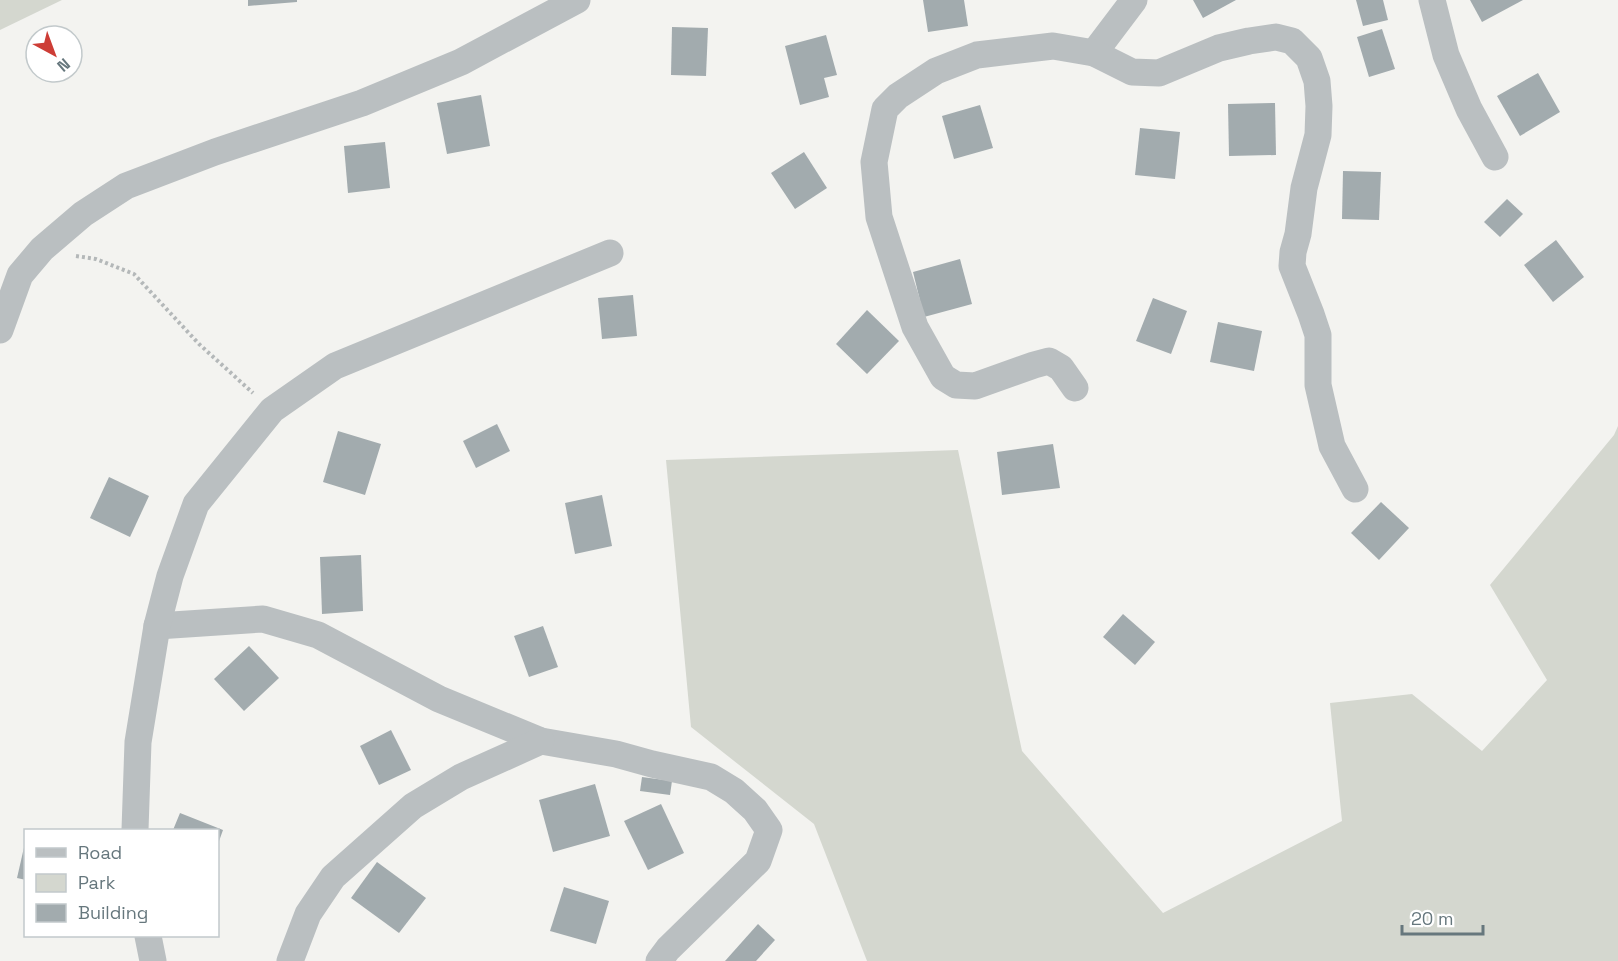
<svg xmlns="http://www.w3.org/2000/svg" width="1618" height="961" font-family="'Space Grotesk',sans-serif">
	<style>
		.green { fill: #d4d7cf }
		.building { fill: #a2abae }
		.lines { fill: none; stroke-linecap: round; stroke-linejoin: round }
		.path { stroke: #b4b8b9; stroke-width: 4; stroke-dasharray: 3 3; stroke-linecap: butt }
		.street { stroke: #babfc1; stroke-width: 27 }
	</style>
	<rect width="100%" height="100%" fill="#f3f3f0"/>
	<g class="green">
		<path d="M0,0H62L0,30Z"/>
		<path d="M1618,426V961H867L814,824L691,727L666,460L958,450L1022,751L1163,913L1342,821L1330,703L1412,694L1482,751L1547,680L1490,585L1614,435Z"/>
	</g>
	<g class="building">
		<path d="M248,0H297V2L248,6Z"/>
		<path d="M923,0H964L968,26L928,32Z"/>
		<path d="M1193,0H1236L1203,18Z"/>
		<path d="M1356,0H1383L1388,20L1363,26Z"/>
		<path d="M1470,0H1523L1482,22Z"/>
		<path d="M672,27L708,28L706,76L671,75Z"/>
		<path d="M1382,29L1395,69L1369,77L1357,37Z"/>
		<path d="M826,35L837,75L824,78L829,97L800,105L785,46Z"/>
		<path d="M1538,73L1560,112L1520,136L1497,96Z"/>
		<path d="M481,95L490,146L447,154L437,103Z"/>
		<path d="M1275,103L1276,155L1229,156L1228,104Z"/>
		<path d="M980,105L993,148L954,159L942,116Z"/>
		<path d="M1140,128L1180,132L1175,179L1135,175Z"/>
		<path d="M385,142L390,188L348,193L344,146Z"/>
		<path d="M804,152L827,188L795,209L771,173Z"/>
		<path d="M1343,171L1381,172L1379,220L1342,219Z"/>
		<path d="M1507,199L1523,214L1500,237L1484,222Z"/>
		<path d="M1556,240L1584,277L1553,302L1524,265Z"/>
		<path d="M960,259L972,304L924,317L913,272Z"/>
		<path d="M633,295L637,336L602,339L598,298Z"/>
		<path d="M1153,298L1187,311L1171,354L1136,341Z"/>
		<path d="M867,310L899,341L867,374L836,344Z"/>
		<path d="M1218,322L1262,331L1254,371L1210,362Z"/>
		<path d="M497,424L510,451L476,468L463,441Z"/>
		<path d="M338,431L381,444L365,495L323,482Z"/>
		<path d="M1053,444L1060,488L1002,495L997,452Z"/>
		<path d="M109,477L149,496L130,537L90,518Z"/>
		<path d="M602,495L612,546L575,554L565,503Z"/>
		<path d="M1381,502L1409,528L1379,560L1351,533Z"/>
		<path d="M361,555L363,611L322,614L320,557Z"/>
		<path d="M1123,614L1155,642L1135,665L1103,637Z"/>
		<path d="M543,626L558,667L529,677L514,636Z"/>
		<path d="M249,646L279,678L244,711L214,679Z"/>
		<path d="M391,730L411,770L379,785L360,746Z"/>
		<path d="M642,777L672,781L670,795L640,791Z"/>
		<path d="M595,784L610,836L553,852L539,800Z"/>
		<path d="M661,804L684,853L648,870L624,821Z"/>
		<path d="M180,813L223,830L218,844V830H173Z"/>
		<path d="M25,843H26V880L17,878Z"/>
		<path d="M377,862L426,898L399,933L351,898Z"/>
		<path d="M564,887L609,901L596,944L550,931Z"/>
		<path d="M758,924L775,940L756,961H725Z"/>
	</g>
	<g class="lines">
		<path class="path" d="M76,256L96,259L134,274L199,344L253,393"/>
		<g class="street">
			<path d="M1432,0L1446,55L1469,109L1495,157"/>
			<path d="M1094,53L1134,0"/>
			<path d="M0,330L20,275L42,249L83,214L126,186L215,152L362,103L461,62L577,0"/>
			<path d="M1075,388L1061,368L1049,361L1034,365L975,386L956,385L943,377L915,327L879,217L874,162L885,109L898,96L936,71L977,55L1053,46L1094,53L1132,72L1159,73L1219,48L1249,41L1276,37L1292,41L1309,58L1317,81L1319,106L1318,135L1304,188L1298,234L1293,252L1292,266L1311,314L1318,335V385L1332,446L1355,489"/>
			<path d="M157,626L263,619L318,635L439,699L541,741L616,754L652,764L711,777L734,791L755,810L769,830L758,861L668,949L659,961"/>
			<path d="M135,830L138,742L157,626L170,576L196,504L272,410L335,366L610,253"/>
			<path d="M148,936L153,961"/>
			<path d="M290,961L308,914L333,877L413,806L461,777L541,741"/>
		</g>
	</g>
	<rect x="24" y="829" width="195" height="108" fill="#ffffff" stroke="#c2c9cb" stroke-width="1.5"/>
	<rect x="36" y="848" width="30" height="9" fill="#babfc1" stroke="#c2c9cb" stroke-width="1.5"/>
	<text x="78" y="859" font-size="18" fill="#66777d">Road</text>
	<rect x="36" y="874" width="30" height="18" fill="#d4d7cf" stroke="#c2c9cb" stroke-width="1.5"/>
	<text x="78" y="889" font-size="18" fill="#66777d">Park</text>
	<rect x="36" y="904" width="30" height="18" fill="#a2abae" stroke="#c2c9cb" stroke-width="1.5"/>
	<text x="78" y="919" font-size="18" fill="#66777d">Building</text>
	<g transform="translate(54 54) rotate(139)"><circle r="28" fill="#ffffff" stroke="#c2c9cb" stroke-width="1.5"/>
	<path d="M0-4.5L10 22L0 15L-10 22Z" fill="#cd3d36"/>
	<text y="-9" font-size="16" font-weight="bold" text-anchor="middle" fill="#66777d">N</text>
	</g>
	<path d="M1402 925v9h81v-9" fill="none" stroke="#66777d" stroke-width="3"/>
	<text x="1411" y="925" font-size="18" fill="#66777d" stroke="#ffffff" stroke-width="4.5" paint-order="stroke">20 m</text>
</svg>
